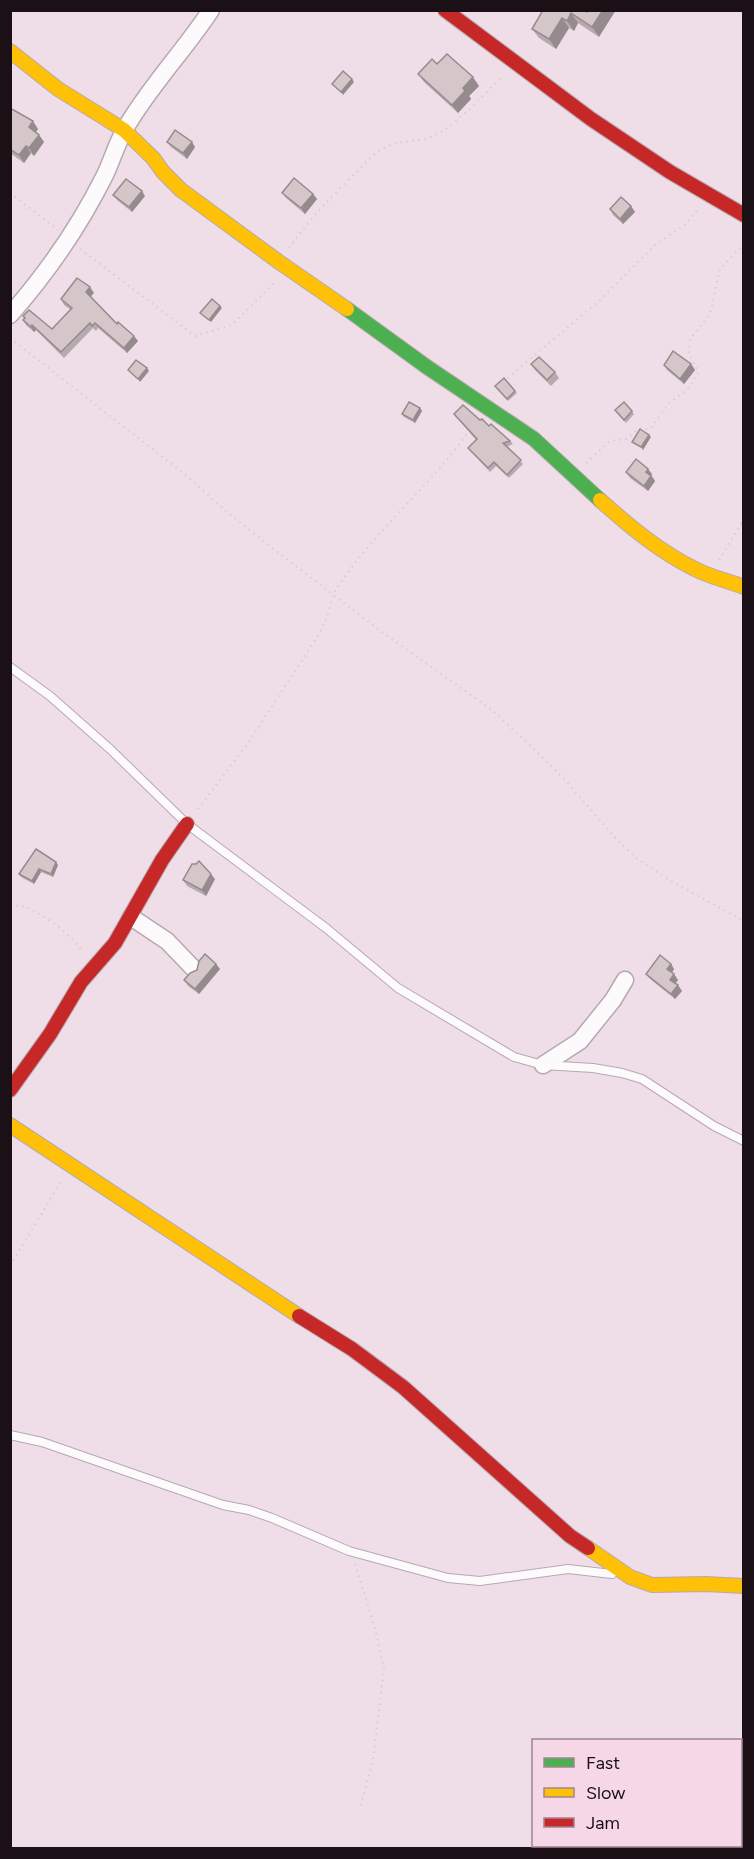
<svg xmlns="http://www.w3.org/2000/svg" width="754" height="1859" font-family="Figtree,sans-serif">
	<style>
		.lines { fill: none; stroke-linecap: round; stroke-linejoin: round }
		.lane-casing { stroke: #b6a9b0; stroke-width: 10 }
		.street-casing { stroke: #b6a9b0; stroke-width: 19 }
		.fast-casing { stroke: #b6a9b0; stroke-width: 16 }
		.slow-casing { stroke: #b6a9b0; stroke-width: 16 }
		.jam-casing { stroke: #b6a9b0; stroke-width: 16 }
		.path { stroke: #d3ced1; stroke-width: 2; stroke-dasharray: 1.5 4.5; stroke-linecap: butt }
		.lane { stroke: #fdfafb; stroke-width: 8 }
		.street { stroke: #fdfafb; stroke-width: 16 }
		.fast { stroke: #4caf50; stroke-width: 14 }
		.slow { stroke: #ffc107; stroke-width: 14 }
		.jam { stroke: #c62828; stroke-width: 14 }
		.wall { fill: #b7aaae }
		.shaded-wall { fill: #958b8d }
		.building { fill: #d5c6ca; stroke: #958b8d; stroke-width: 1.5 }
	</style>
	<rect width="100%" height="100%" fill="#efdee7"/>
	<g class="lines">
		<g class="lane-casing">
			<g id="lane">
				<path d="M10,667L50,696L110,749L187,824L326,928L398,988L514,1057L543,1065L593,1068L622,1073L642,1079L714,1126L744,1141"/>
				<path d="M10,1435L42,1442L223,1505L249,1510L272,1518L349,1551L448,1578L480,1581L568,1569L612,1574"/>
			</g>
		</g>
		<g class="street-casing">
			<g id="street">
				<path d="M10,315C47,273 80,225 105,175C112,160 117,143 125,129C149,87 184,51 211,10"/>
				<path d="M131,917L167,941L193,968"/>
				<path d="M543,1065L580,1041L613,1000L625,980"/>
			</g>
		</g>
		<g class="fast-casing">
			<path id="fast" d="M347,309L427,367L534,439L600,500"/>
		</g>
		<g class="slow-casing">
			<g id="slow">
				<path d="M10,51L58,89L124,130L153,158L163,172L181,190L279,262L347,309"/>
				<path d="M600,500C629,526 660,552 695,569C710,577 728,581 744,587"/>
				<path d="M10,1125L299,1316"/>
				<path d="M588,1548L630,1577L652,1585L706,1584L744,1586"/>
			</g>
		</g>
		<g class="jam-casing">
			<g id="jam">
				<path d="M445,10L591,119L670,172L744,215"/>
				<path d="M10,1090L50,1034L81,982L115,943L162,860L187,824"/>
				<path d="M299,1316L352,1349L403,1387L570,1536L588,1548"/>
			</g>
		</g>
		<g class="path">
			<path d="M10,193L58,230"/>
			<path d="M289,248C310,219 334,193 360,169C367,161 375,153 384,148C399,139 417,143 433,136C455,127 485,93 503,76"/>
			<path d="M80,249L195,336L232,325L277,280"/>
			<path d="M10,338L187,476L227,512L276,551L382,632L492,710L533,748L567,782L617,840L636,858L669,880L744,921"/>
			<path d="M503,382L600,300L656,244L686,224L698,209"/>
			<path d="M586,463L610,441L626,439L638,429H650L670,402L688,389L699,372L689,354L690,339L710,314L720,269L744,244"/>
			<path d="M719,560L744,519"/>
			<path d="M198,809L248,743L314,642C320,632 325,623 328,613C331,605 331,597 335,591C373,532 429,488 469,431"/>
			<path d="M10,905C15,906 21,906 25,907C44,914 73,935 83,953"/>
			<path d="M10,1266L62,1180"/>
			<path d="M355,1564L375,1628L384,1669L373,1760L360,1808"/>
		</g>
		<use href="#lane" class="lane"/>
		<use href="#street" class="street"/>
		<use href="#fast" class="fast"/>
		<use href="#slow" class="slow"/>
		<use href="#jam" class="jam"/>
	</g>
	<g class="wall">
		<path d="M543,10H585L599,37L578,23L574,31L569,28L556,49L539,38L532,29Z"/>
		<path d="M437,64L479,86L469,96L471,99L458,113L424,82L418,74Z"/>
		<path d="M10,108L38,129L36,132L39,135L44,142L34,156L31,153L24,163L10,153Z"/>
		<path d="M167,142L195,147L187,159L171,147Z"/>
		<path d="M282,193L313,194L317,199L305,214L286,198Z"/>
		<path d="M113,195L145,196L132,212L117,200Z"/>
		<path d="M610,209L635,212L623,224L613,215Z"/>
		<path d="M94,293L91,296L117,324L138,341L127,353L98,328L96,331L93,328L64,358L36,330L34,332L26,325L23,320L52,329L71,310L64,305L61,299Z"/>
		<path d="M531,364L555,372L559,378L551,386L535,370Z"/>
		<path d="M691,364L695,370L684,384L667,370L664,365Z"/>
		<path d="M497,389L515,391L517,393L508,401Z"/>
		<path d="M420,408L422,411L415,423L404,417L402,414Z"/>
		<path d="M615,410L632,411L634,414L626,423Z"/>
		<path d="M454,414L480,420L510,441L513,444L506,447L523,464L509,478L496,466L490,472L468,448L476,440Z"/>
		<path d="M648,469L655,481L648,491L630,478L626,472Z"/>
		<path d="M58,865L53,877L41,872L34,884L21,877L19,874Z"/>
		<path d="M215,879L206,896L187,886L183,880Z"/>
		<path d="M216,964L220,969L199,994L188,986L184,980Z"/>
		<path d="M671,964L674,969L672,973L678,980L675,984L682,991L675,999L650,979L646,974Z"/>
	</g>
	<g class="shaded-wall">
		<path d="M603,10H616L599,37L592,27Z"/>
		<path d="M571,13L578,23L574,31L567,21Z"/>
		<path d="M562,18L569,28L556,49L549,39Z"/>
		<path d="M473,77L479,86L469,96L471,99L458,113L452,105L463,88Z"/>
		<path d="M352,79L354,82L343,95L341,92Z"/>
		<path d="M33,121L38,129L34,135L29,127Z"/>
		<path d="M39,135L44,142L34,156L29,148Z"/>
		<path d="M192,142L195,147L187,159L183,153Z"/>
		<path d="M26,146L31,153L24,163L19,155Z"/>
		<path d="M142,191L145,196L132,212L129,207Z"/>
		<path d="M313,194L317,199L305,214L301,208Z"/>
		<path d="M631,206L635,212L623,224L620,219Z"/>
		<path d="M90,287L94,293L90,297L86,292Z"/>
		<path d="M220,306L222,308L211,322L209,320Z"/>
		<path d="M32,325L36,330L34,332L31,327Z"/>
		<path d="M134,336L138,341L127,353L124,348Z"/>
		<path d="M691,364L695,370L684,384L680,379Z"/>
		<path d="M147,368L149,371L140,382L138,379Z"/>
		<path d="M420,408L422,411L415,423L413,420Z"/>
		<path d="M649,435L651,437L643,450L641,447Z"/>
		<path d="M648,469L652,474L650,477L646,472Z"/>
		<path d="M651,476L655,481L648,491L644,486Z"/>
		<path d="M56,862L58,865L53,877L51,874Z"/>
		<path d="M39,869L41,872L34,884L32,881Z"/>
		<path d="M211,874L215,879L206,896L202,890Z"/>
		<path d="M216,964L220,969L199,994L195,989Z"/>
		<path d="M671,964L674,969L671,974L667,969Z"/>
		<path d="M674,974L678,980L674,985L670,980Z"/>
		<path d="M678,985L682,991L675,999L671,994Z"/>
	</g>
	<g class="building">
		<path d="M543,10H585L587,12L588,10H603L592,27L571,13L567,21L562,18L549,39L532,29Z"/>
		<path d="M447,54L473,77L463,88L465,91L452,105L418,74L432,59L437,64Z"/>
		<path d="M343,71L352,79L341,92L332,84Z"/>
		<path d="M10,108L33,121L29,127L39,135L29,148L26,146L19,155L10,149Z"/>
		<path d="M175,130L192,142L183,153L167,142Z"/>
		<path d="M294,178L313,194L301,208L282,193Z"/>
		<path d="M126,179L142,191L129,207L113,195Z"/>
		<path d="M621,197L631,206L620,219L610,209Z"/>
		<path d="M77,278L90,287L86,292L117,324L118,322L134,336L124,348L95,323L92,326L90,323L61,352L32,325L31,327L23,320L25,318L23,316L29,310L52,329L72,308L61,299Z"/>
		<path d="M212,299L220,306L209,320L200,313Z"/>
		<path d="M673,351L691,364L680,379L664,365Z"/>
		<path d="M539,357L555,372L547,380L531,364Z"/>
		<path d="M136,360L147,368L138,379L128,370Z"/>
		<path d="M504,378L515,391L507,399L495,386Z"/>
		<path d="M409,402L420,408L413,420L402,414Z"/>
		<path d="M624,402L632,411L624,420L615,410Z"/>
		<path d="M463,405L480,420L482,419L489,426L491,424L510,441L503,443L521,460L507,475L494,462L488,468L468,448L477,439L454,414Z"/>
		<path d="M640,429L649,435L641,447L632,442Z"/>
		<path d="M636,459L648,469L646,472L651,476L644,486L626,472Z"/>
		<path d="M36,849L56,862L51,874L39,869L32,881L19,874Z"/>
		<path d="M199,861L211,874L202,890L183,880L192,864H196Z"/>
		<path d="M205,954L216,964L195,989L184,980L190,973L197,970L199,961Z"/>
		<path d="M660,955L671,964L667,969L674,974L670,980L678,985L671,994L646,974Z"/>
	</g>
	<rect width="754" height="1859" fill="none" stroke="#1b1016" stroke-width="24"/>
	<rect x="532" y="1739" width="210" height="108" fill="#f6d7e7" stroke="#9e8793" stroke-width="1.5"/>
	<rect x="544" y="1758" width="30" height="9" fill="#4caf50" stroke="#9e8793" stroke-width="1.5"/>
	<text x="586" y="1769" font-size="18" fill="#1b1016">Fast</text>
	<rect x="544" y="1788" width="30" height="9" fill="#ffc107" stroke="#9e8793" stroke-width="1.5"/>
	<text x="586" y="1799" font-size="18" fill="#1b1016">Slow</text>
	<rect x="544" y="1818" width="30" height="9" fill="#c62828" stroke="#9e8793" stroke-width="1.5"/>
	<text x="586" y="1829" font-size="18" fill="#1b1016">Jam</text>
</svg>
